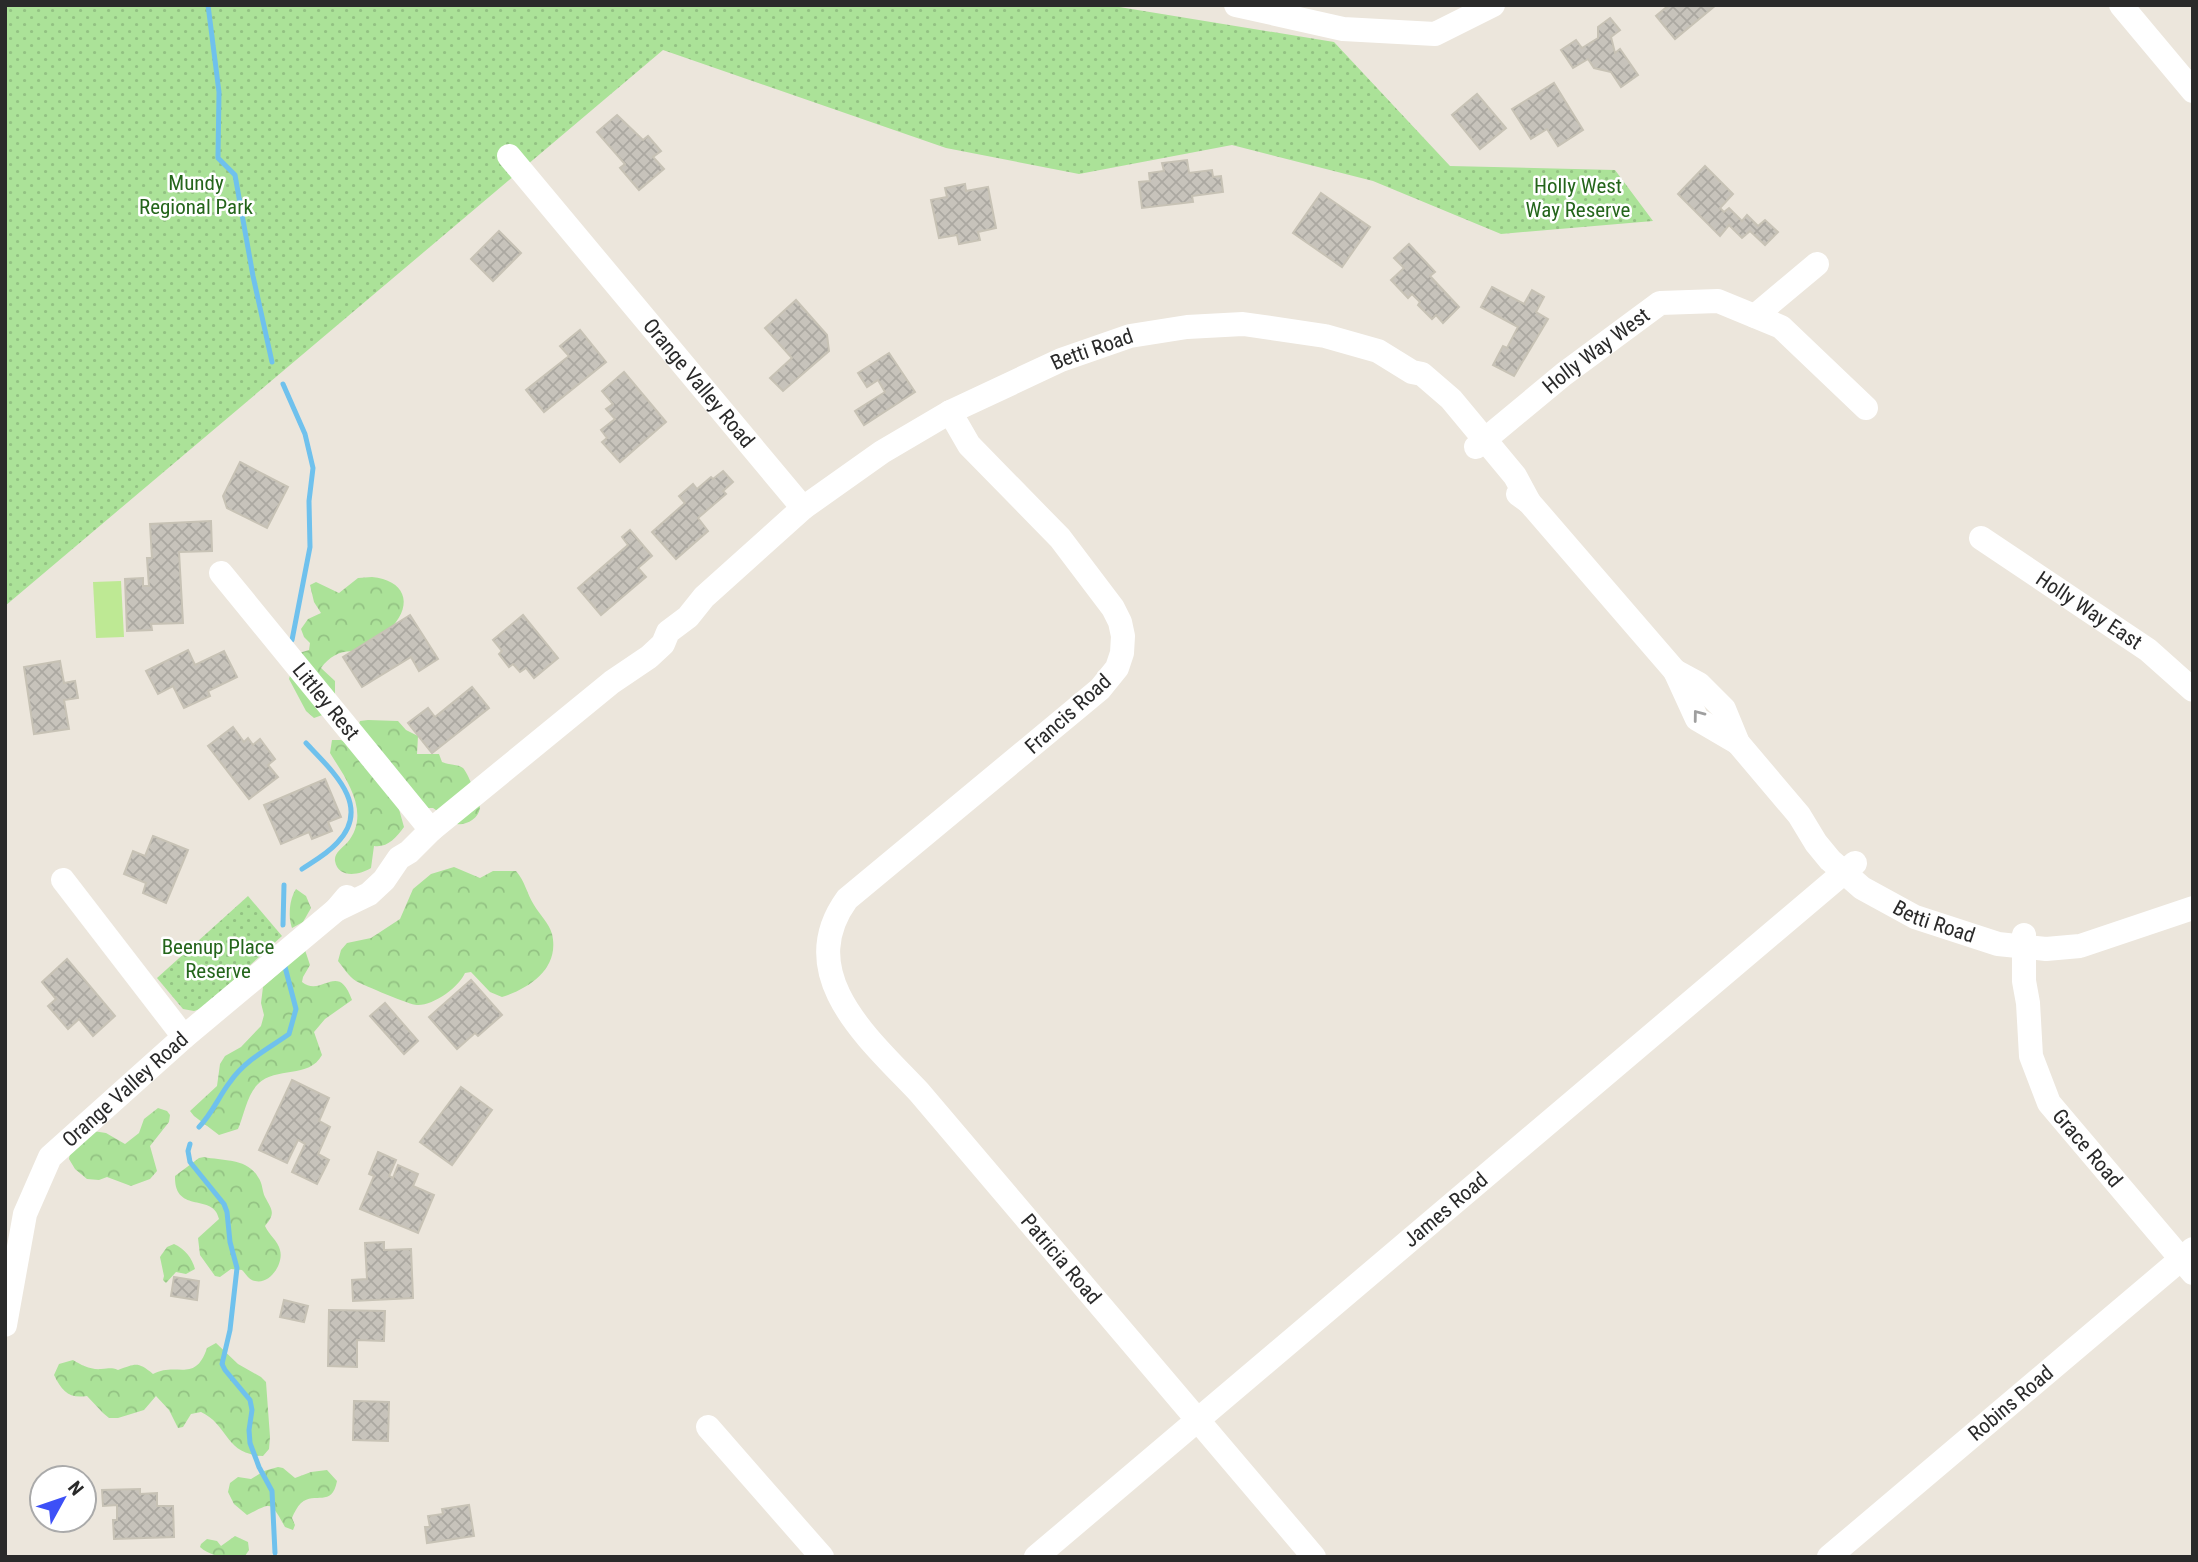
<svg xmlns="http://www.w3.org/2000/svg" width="2198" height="1562" font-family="'Roboto Condensed',sans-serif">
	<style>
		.forest { fill: url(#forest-crowns) }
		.park { fill: url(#park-dots) }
		.pitch { fill: #bee994 }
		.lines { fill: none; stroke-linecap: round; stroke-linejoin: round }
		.stream { stroke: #6fc1ed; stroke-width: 5 }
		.building { fill: url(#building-cross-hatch); stroke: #c7c2b5; stroke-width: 2 }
		.minor { stroke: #fff; stroke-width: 24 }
		.oneway { stroke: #9f9f9f }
		.labels { text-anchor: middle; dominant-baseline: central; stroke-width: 5; stroke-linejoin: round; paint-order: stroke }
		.park-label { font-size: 21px; fill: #24651b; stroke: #fff }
		.street-label { font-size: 21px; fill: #2a2a2a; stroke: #fff }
	</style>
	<defs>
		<pattern id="forest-crowns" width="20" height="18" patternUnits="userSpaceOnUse" patternTransform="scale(1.75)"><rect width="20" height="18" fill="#abe298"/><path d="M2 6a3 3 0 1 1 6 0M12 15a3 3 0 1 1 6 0" fill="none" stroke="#93c283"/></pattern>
		<pattern id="park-dots" width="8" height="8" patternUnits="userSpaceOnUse" patternTransform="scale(1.75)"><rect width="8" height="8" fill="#abe298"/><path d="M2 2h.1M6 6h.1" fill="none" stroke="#93c283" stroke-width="1.8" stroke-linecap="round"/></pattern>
		<pattern id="building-cross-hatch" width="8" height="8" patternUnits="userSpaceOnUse" patternTransform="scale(1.75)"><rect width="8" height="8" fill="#c7c3bb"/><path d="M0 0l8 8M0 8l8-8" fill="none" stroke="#aba8a1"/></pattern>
	</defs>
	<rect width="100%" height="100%" fill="#ece6dc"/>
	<g class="forest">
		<path d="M372,577C404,580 414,603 392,627C383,636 370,644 360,652C344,649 331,654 321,668L335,681V704L328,713L314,718L306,711L289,679L296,654L309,650L310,643L304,637L301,629L308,619L321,613L314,602L310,585L316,582L339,593L358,578Z"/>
		<path d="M368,720L398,721L406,730L418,736L417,754H439L442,762C449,765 458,764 463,768C467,771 480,803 480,808C478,821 461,828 450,822C444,820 439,811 433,808H428L358,727L360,721Z"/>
		<path d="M332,740H341L348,744L397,802L404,827C396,838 387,848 374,846L371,868C360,875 338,879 335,861C334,853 342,848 347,843C372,813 346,779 330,753Z"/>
		<path d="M454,867L480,878L493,871H516C525,881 527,894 534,905C540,915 549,923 552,934C560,968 530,988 502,997L490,992L471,972L465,973C459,987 433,1006 417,1005C410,1005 363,985 356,981C349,977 343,967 338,961L341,950L347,943L371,938L400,919L413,889L431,874Z"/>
		<path d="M296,889L306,896L311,908L303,922L292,928C288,918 289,899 296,889Z"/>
		<path d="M305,950L310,965L303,977L302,982C322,998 338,960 352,1000L325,1019L314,1032L322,1055C309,1079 276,1066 258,1084C247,1095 244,1115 238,1129L219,1135L194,1116L190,1111L217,1086L220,1064L225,1056L241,1047L261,1026L264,1015L261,1003L263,987Z"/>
		<path d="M158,1108L167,1111L170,1115L169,1122L150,1146L157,1171L150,1179L131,1186L107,1177L99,1180L87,1179L75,1169L69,1159L70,1153L93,1131L106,1133L125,1144L139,1133L144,1119Z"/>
		<path d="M204,1157C223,1161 247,1158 258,1177C263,1184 262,1191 265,1197C272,1210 276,1213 265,1226C269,1235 278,1241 280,1250C284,1263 270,1285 255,1281C249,1280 246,1274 242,1270L231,1269L220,1277L215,1276L200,1255L198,1238L219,1219C214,1192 174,1215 175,1176L199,1158Z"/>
		<path d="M174,1244C185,1249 192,1258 195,1269L186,1274L176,1272L166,1283L163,1280L164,1276L160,1257L167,1247Z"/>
		<path d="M216,1343L238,1364L261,1377L266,1382L270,1437L269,1449L263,1456C224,1454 229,1425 201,1412L191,1414L183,1427L178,1428L169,1410L156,1396L144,1410L118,1418H109L103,1413L87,1396C69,1399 62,1391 54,1375L59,1364L73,1360C81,1365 91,1370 101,1369C109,1369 110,1367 118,1370C136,1364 137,1361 153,1374C177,1361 195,1384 207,1348Z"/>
		<path d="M278,1467L283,1468L295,1478L311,1472L327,1470L337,1481C332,1508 315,1491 301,1503C297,1507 294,1513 292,1518L295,1525L293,1530L285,1527C270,1501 273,1502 247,1515L234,1504L228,1492L230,1483L238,1477L251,1479L264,1471Z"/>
		<path d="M235,1536L248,1542L249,1550L245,1556C230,1558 212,1558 200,1547L201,1544L207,1539L217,1541L221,1546Z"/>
	</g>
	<g class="park">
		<path d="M5,5H1107L1334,42L1450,166L1615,170L1653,221L1501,234L1373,181L1232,145L1079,174L946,148L663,50L5,606Z"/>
		<path d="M248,896L282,936L203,1008L194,1011L183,1009L157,978Z"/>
	</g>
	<path class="pitch" d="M121,581L124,637L96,638L93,582Z"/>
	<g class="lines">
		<g class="stream">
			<path d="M208,5L219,92L218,158L235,175L253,276L272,362"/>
			<path d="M283,384L305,434L313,468L309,501L310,547L292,640"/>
			<path d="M302,869C314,861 327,854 337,843C373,806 332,771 306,743"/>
			<path d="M283,925L284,885"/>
			<path d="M199,1127C212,1114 219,1096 230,1082C245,1060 268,1049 289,1034L296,1009L284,963"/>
			<path d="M190,1144L188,1151L190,1162L224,1204L227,1212L230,1242L237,1268L230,1330L222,1364L225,1370L250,1400L252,1410L249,1430L250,1443L259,1467L272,1491L275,1553"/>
		</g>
	</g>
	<g class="building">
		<path d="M1669,5H1716L1675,39L1656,16Z"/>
		<path d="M1610,18L1620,30L1611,37L1615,53L1620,49L1638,75L1621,87L1611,72L1594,68L1588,59L1573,68L1561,50L1576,40L1582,48L1598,38V27Z"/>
		<path d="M1554,83L1583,130L1558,146L1547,129L1531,139L1512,109Z"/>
		<path d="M1477,94L1506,128L1480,149L1452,115Z"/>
		<path d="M617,115L643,140L648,136L661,151L653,157L664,169L639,190L620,168L625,164L597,132Z"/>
		<path d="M1187,160L1189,173L1212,170L1213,177L1221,176L1223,192L1192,196L1193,202L1142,208L1139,182L1150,181L1149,173L1164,171L1162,163Z"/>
		<path d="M1705,166L1733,194L1720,208L1724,212L1729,208L1742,221L1747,215L1758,226L1765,220L1778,232L1765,245L1750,231L1742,238L1729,225L1720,236L1678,194Z"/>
		<path d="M965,184L966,191L988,187L996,228L978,232L980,240L959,244L957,235L939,238L931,200L947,197L945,188Z"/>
		<path d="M1321,193L1370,227L1342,267L1293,233Z"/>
		<path d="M499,231L521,253L493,281L471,259Z"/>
		<path d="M1409,244L1435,272L1430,276L1459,307L1443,323L1436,315L1432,319L1418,305L1420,302L1412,294L1408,298L1391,280L1404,268L1394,258Z"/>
		<path d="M1492,287L1524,304L1532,290L1544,297L1536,312L1548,319L1514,376L1493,365L1503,346L1507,348L1518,327L1481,307Z"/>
		<path d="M796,300L827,335L829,351L783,391L770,378L792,358L765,328Z"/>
		<path d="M580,330L606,362L544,412L526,390L569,356L560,346Z"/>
		<path d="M889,353L915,392L864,425L855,411L885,392L878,380L867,387L858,373Z"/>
		<path d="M624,372L666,422L620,462L602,442L607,438L601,430L615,419L606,409L613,404L602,391Z"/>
		<path d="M240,462L288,487L267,528L227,508L223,496Z"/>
		<path d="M723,471L733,482L723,491L726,494L698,518L708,531L676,559L652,532L685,503L679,496L693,484L697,489L711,477L713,479Z"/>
		<path d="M211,521L212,551L179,552L183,623L151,624L152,630L127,631L125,579L143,578V586H149L147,558H152L150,524Z"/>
		<path d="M630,530L652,556L638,568L646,577L601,615L578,588L628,545L622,537Z"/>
		<path d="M410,615L438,659L419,671L411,657L362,687L343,657Z"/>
		<path d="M523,615L558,658L534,678L526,668L520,672L513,664L509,667L499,654L502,651L493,640Z"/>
		<path d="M188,650L195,665L224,651L237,677L208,691L210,696L184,708L173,686L158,694L146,671Z"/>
		<path d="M60,661L64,683L75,681L78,698L64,700L69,729L34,734L24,667Z"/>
		<path d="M472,687L489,708L432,753L408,723L428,708L435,717Z"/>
		<path d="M233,727L244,742L248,738L253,745L260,739L275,759L268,765L278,777L249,799L208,746Z"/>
		<path d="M325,779L341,817L328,822L332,831L312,839L309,832L281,844L264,805Z"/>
		<path d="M153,836L188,850L166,903L143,893L146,883L124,874L133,851L145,856Z"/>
		<path d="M67,959L115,1016L93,1036L79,1019L68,1029L48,1006L56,999L42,982Z"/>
		<path d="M471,980L502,1015L478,1036L475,1033L457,1049L429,1017Z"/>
		<path d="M385,1003L418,1041L404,1054L370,1016Z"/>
		<path d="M292,1080L329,1098L319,1121L330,1127L318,1154L329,1160L317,1184L292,1172L305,1144L298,1140L287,1163L259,1150Z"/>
		<path d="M461,1087L492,1110L452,1165L420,1142Z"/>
		<path d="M378,1152L396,1160L389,1176L393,1178L398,1165L418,1174L413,1186L434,1195L418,1233L360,1209L374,1176L369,1174Z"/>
		<path d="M384,1242V1250L411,1249L413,1298L353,1301L352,1280L367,1279L365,1243Z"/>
		<path d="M174,1277L199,1281L197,1300L171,1296Z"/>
		<path d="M284,1300L308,1306L304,1322L280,1317Z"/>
		<path d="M329,1310L385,1311L384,1341L357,1340V1367L328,1366Z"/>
		<path d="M354,1401L389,1402L388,1441L353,1440Z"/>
		<path d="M140,1489V1494L157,1493V1506H173L174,1537L114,1539L113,1520H117V1505L103,1506L102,1490Z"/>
		<path d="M469,1505L474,1536L427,1543L425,1527H430L428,1516L443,1514L442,1509Z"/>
	</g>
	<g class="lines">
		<g class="minor">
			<path d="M1236,5L1343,29L1435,34L1493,5"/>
			<path d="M2121,5L2193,91"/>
			<path id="s1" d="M509,156L803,508"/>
			<path d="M1755,316L1817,264"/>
			<path id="s2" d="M950,412L969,445L1060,538L1113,608L1120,622L1123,636L1122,653L1117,668L1100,689L847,899C792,975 870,1040 919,1092L1314,1557"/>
			<path id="s3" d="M1476,447L1564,374L1660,303L1718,301L1781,327L1866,408"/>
			<path d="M1518,494L1529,502L1675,671L1697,719L1738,743"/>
			<path id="s4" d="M1981,538L2148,650L2193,690"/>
			<path id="s5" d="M221,573L431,830"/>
			<path id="s6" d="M1675,671L1699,684L1724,709L1738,743L1799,815L1816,843L1830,860L1862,888L1915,917L1998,944L2046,949L2080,946L2193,908"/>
			<path d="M63,880L184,1037"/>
			<path id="s7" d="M336,910L369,894L384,880L399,858L409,852L431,830L612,682L649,657L663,644L668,632L688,617L704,597L803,508L882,452L950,412L1061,360L1130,336L1187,327L1243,324L1325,336L1378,351L1412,372L1422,374L1451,399L1515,476L1529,502"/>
			<path id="s8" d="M2024,935V981L2028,1003L2031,1056L2049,1103L2193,1273"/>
			<path id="s9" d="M5,1325L25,1214L50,1157L184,1037L336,910L347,897"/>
			<path d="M708,1427L822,1557"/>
			<path id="s10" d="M1036,1557L1855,863"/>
			<path id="s11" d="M1829,1557L2193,1249"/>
		</g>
	</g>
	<defs><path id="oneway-chevron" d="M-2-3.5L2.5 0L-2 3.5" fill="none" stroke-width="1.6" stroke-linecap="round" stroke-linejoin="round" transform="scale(1.75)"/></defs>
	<use class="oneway" href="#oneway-chevron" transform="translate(1698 715) rotate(-127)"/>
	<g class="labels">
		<g class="park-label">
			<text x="196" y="183">Mundy<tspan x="196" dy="24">Regional Park</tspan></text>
			<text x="1578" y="186">Holly West<tspan x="1578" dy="24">Way Reserve</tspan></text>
			<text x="218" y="947">Beenup Place<tspan x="218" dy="24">Reserve</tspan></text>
		</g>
		<g class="street-label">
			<text stroke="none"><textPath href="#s3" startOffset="154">Holly Way West</textPath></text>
			<text stroke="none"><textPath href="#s7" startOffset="952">Betti Road</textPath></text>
			<text stroke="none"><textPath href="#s1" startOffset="296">Orange Valley Road</textPath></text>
			<text stroke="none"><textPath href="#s4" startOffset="130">Holly Way East</textPath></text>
			<text stroke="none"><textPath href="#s5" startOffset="166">Littley Rest</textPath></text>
			<text transform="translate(1068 714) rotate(-42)">Francis Road</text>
			<text stroke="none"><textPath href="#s6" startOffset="371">Betti Road</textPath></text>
			<text stroke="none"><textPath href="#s9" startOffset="276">Orange Valley Road</textPath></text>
			<text stroke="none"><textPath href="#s8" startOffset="231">Grace Road</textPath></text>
			<text stroke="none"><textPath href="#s10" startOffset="537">James Road</textPath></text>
			<text stroke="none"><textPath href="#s2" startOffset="1122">Patricia Road</textPath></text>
			<text stroke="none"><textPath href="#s11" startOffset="238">Robins Road</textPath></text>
		</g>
	</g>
	<rect width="2198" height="1562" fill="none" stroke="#2a2a2a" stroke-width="14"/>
	<g transform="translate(63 1499) rotate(50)"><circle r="33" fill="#ffffff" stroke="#aaaaaa" stroke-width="2"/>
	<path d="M0-5L12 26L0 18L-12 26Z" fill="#3d50f7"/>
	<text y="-10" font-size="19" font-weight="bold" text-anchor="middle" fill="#2a2a2a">N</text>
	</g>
</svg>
